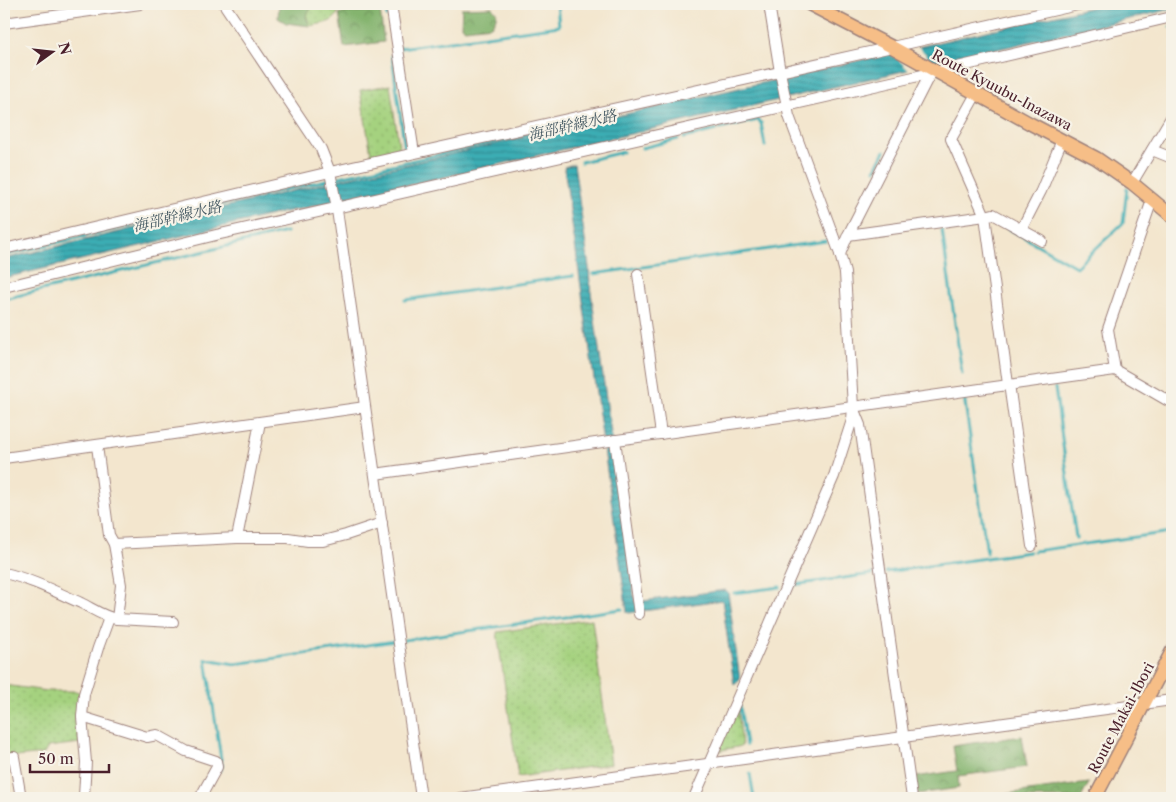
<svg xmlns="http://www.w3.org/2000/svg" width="1176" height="802" font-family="'Libre Caslon Text','Noto Serif JP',serif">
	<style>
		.grass { fill: url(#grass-dots); stroke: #787855 }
		.forest { fill: url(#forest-crowns); stroke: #676a4c }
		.water { fill: url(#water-rules); stroke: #426670 }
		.pier { fill: #f3e6ce }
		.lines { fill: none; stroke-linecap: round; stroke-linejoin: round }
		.stream { stroke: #3badb4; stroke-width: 3 }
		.minor-casing { stroke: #9e827c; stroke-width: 12 }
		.major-casing { stroke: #9e827c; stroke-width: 15 }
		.minor { stroke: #fff; stroke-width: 10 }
		.major { stroke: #f6be87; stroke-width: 12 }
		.labels { text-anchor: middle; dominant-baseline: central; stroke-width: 4.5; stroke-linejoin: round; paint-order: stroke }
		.street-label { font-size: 14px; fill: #4a1f2b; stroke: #f7f3e8 }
		.water-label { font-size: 15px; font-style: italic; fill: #445862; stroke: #f7f3e8 }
	</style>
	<defs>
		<pattern id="grass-dots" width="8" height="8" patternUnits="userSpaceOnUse" patternTransform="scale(1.25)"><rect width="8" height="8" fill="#a5d27f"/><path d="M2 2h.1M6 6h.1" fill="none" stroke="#90b46e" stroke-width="1.8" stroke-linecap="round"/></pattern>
		<pattern id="forest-crowns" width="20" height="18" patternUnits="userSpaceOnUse" patternTransform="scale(1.25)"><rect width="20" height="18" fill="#84b46e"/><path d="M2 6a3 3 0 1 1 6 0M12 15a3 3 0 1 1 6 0" fill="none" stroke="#6e925b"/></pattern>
		<pattern id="water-rules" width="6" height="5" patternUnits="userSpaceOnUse" patternTransform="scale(1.25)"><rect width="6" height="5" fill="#3badb4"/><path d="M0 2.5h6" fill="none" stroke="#348c93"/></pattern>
	</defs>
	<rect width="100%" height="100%" fill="#f7f3e8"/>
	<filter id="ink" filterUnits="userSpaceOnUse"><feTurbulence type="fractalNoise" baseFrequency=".02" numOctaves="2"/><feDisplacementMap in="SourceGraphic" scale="10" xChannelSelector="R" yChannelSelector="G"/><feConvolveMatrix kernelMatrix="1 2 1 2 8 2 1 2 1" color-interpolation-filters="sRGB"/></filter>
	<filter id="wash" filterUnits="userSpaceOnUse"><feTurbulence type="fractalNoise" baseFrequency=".0096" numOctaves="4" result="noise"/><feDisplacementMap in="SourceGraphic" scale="20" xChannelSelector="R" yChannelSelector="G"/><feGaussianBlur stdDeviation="1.12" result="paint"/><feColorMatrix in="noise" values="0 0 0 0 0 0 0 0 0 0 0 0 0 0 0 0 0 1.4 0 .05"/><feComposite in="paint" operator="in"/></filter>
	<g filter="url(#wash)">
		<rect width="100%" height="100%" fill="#f3e6ce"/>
		<g class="grass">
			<path d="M314,4H339C338,24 327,22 310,26L306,16Z"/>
			<path d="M390,85L400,153L372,159L360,90Z"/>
			<path d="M592,619L611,764L518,777L497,632Z"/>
			<path d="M4,685L47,691H76L80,693V743L48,747L44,754L16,757L4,755Z"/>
			<path d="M738,709L742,746L717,751Z"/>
		</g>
		<g class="forest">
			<path d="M281,4H314L306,16L310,26L286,23L278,18L279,5Z"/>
			<path d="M492,7L497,13L495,20L491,26L465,29L461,26L462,8Z"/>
			<path d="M380,10L384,42L344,47L339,13Z"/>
			<path d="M1022,736L1027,767L958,776L959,788L917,794L915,777L957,771L953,746Z"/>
			<path d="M1089,783L1081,798H975Z"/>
		</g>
		<g class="water">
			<path d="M1105,4H1172V9L345,200L280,213L4,278V259L334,181Z"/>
			<path d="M574,164L589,267L590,285L635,602L726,590L728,592L740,680L734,685L722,600L629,613L627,612L564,167Z"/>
		</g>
		<path class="pier" d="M917,45L937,66L910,72L891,51Z"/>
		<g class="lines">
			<g class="stream">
				<path d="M386,4L387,16"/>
				<path d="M1170,27L1172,26"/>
				<path d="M400,48L559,26L557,4"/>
				<path d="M392,56L405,149"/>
				<path d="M720,129L758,120L761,123L765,146"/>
				<path d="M684,138L716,130"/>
				<path d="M642,148L678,139"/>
				<path d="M581,162L623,152"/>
				<path d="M875,170L885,151"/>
				<path d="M994,220L1076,267L1123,223L1127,188"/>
				<path d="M942,230L962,374"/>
				<path d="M4,255L221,204L559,127"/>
				<path d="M593,274L826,241"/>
				<path d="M4,299L286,232"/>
				<path d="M405,300L573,276"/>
				<path d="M1055,388L1076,538"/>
				<path d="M964,396L987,553"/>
				<path d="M1034,551L1172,532"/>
				<path d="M886,572L1029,552"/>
				<path d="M793,585L873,574"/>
				<path d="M734,593L780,587"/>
				<path d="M404,640L622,609"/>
				<path d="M740,707L746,745"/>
				<path d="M220,770L222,766L206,659L235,664L395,641"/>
				<path d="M750,774L754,798"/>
			</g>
		</g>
	</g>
	<g filter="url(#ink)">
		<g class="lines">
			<g class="minor-casing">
				<g id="minor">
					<path d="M224,4L321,149L330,172L336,203L421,798"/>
					<path d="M391,4L414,153"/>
					<path d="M4,23L140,4"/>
					<path d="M976,94L951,139L985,216L993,214L1042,241"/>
					<path d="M1152,150L1172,158"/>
					<path d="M1132,183L1172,116"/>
					<path d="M1021,230L1041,191L1062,140"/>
					<path d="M848,235L985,216L1008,384"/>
					<path d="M4,249L330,172L892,47L1082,4"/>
					<path d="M840,254L848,235L930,74"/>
					<path d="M638,274L661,434"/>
					<path d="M4,287L216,235L936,72L1172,17"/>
					<path d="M1115,370L1108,329L1152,200"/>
					<path d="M1009,384L1032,546"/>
					<path d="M854,410L860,425L912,798"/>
					<path d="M615,440L639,614"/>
					<path d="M97,446L109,535L114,544L121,585L117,619"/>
					<path d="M4,458L365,407"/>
					<path d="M375,474L1115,370L1172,403"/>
					<path d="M237,538L260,422"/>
					<path d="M114,544L237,538H288L308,541H323L346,535L382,523"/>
					<path d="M4,573C31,579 56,592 81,603C93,609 104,617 117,619L173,622"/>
					<path d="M82,717L147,737L157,735L186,751L216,761L217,767L200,798"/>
					<path d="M4,758L14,757L21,798"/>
					<path d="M83,798L84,796L86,762L82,717L84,694L98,648L109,618"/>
					<path d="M460,798L1172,700"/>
					<path d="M694,798L834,476L852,420L853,407L845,273L840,254L789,116L780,72L769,4"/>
				</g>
			</g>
			<g class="major-casing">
				<g id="major">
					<path d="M809,4L892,47L1031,124L1096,158L1132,183L1172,216"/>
					<path d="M1095,798L1172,651"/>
				</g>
			</g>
			<use href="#minor" class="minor"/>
			<use href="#major" class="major"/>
		</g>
	</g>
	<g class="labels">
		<g class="street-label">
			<text transform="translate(1002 90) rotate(28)">Route Kyuubu-Inazawa</text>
			<text transform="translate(1121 718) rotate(-62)">Route Makai-Ibori</text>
		</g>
		<g class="water-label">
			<text transform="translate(572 125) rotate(-13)">海部幹線水路</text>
			<text transform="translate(177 216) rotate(-13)">海部幹線水路</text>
		</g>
	</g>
	<rect width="1176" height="802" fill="none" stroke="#f7f3e8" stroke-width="20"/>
	<g transform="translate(52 52) rotate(75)" stroke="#f7f3e8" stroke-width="4" paint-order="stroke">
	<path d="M0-4L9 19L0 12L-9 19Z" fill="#4a1f2b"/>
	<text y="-8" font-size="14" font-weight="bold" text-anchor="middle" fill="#4a1f2b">N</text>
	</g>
	<path d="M30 764v8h79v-8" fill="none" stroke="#4a1f2b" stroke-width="2.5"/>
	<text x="38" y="764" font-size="15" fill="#4a1f2b" stroke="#f7f3e8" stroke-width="4" paint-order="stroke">50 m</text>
</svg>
